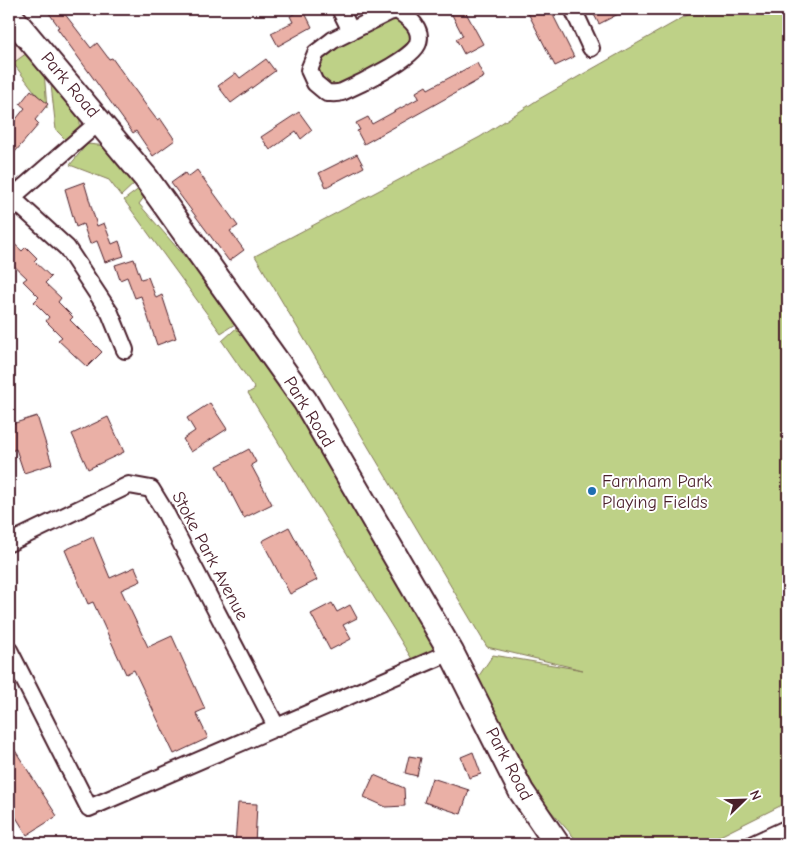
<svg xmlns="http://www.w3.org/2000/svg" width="797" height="853" font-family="'Comic Neue',sans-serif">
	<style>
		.built { fill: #f9e7e4 }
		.green { fill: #bed187; stroke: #847859 }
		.building { fill: #eab0a6; stroke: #4a1f2b }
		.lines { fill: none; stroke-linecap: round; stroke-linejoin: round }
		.street-casing { stroke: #4a1f2b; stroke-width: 20 }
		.secondary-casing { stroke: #4a1f2b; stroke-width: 28 }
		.street { stroke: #fff; stroke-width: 16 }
		.secondary { stroke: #fff; stroke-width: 24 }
		.poi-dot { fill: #1f6fb2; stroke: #fff; stroke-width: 2 }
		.labels { text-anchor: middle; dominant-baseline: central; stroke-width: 4; stroke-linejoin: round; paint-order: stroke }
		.street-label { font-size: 18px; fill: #4a1f2b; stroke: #fff }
		.poi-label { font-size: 18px; fill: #4a1f2b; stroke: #fff; text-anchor: start }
	</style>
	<rect width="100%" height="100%" fill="#fff"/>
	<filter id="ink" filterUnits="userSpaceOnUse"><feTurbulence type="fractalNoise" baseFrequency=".02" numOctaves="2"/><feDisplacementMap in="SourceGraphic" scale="10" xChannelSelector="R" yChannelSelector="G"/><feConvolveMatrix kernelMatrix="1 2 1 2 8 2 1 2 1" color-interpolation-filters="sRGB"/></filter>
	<g filter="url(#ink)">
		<path class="built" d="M9,32L27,53L9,66Z"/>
		<g class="green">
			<path d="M698,9H788V802L704,844H580L542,801L476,680L493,655L583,670L487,647L255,256L480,137L539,99Z"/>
			<path d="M393,20L400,21L412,34L407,50L338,86H328L316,71L321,55Z"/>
			<path d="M27,53L44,71L47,108L13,63Z"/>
			<path d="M50,76L80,114V134L69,143L56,130Z"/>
			<path d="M87,144L108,146L136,182L121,196L109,180L70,165Z"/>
			<path d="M140,188L145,196L139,204L238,318L235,324L221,333L124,200Z"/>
			<path d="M242,323L278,377L435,639L431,653L412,659L248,393L255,389L222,341Z"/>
		</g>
		<g class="building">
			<path d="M46,9H61L91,48L97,43L109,59L112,58L145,104L157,120L160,118L175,140L153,156L136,131L133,133L57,28L59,27Z"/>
			<path d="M303,9L312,27L278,46L271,33L293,22L290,16Z"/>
			<path d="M449,9H464L483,44L464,54L456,39L463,36Z"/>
			<path d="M526,9H550L574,57L555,66Z"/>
			<path d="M591,9H628L599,24Z"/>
			<path d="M266,59L275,71L231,103L218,86L236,73L240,78Z"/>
			<path d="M477,63L484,77L364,144L357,131L360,130L356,123L368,117L372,124L419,98L416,92L426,86L428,89Z"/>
			<path d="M31,90L48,104L35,120L39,124L9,159V128L25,108L20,104Z"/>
			<path d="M299,112L312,130L301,139L296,131L270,150L261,137Z"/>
			<path d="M357,154L364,167L326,187L319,173Z"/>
			<path d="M197,170L238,226L230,231L244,250L229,261L171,183L185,173L188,177Z"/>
			<path d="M84,182L97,226L104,223L112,244L119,241L124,256L105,262L97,241L90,244L83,224L76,227L65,189Z"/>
			<path d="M9,239L22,251L26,247L37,258L34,261L51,277L45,283L61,298L58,302L73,317L70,320L102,352L87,367L58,340L62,337L46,321L49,317L34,302L39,297L23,281L27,278L9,261Z"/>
			<path d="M134,259L141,279L148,277L156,298L162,295L176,338L157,345L141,296L135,298L127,277L120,280L115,265Z"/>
			<path d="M210,403L227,429L191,452L183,439L195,431L187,418Z"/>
			<path d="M37,416L52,464L24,473L16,449L9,452V425Z"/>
			<path d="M108,417L124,452L88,469L72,434Z"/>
			<path d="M249,449L256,462L251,465L272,504L244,518L217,466Z"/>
			<path d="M289,527L317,580L290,594L262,541Z"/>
			<path d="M93,537L110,578L135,567L141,581L121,590L148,647L172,636L205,709L196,713L208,738L174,754L134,670L126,674L93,602L88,604L65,550Z"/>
			<path d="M332,603L337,612L350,605L357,618L343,625L351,639L330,650L311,614Z"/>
			<path d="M9,741L57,816L27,835L9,806Z"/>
			<path d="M473,752L481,774L469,778L461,757Z"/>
			<path d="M409,756L421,758L417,776L405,773Z"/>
			<path d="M374,775L404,788L405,806L386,807L364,797Z"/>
			<path d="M432,778L469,790L461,814L424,802Z"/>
			<path d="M238,803L257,804L255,844H235Z"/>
		</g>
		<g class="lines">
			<g class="street-casing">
				<g id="street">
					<path d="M340,9L351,31"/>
					<path d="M573,9L591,48"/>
					<path d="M397,10C407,17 423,27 418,43C414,58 358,85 342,92C337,94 332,93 327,93L315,83L309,70L316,53L333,40L389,12Z"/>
					<path d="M11,197L67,248L110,313L125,350"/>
					<path d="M9,200L100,121"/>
					<path d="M9,543L129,485L151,489L165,512L277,728"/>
					<path d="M9,650L89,808L451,652"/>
					<path d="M753,844L788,828"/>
				</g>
			</g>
			<g class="secondary-casing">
				<path id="secondary" d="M9,14L146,178L305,401L451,652L521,791L557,844"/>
			</g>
			<use href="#street" class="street"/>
			<use href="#secondary" class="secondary"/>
		</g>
	</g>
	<circle class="poi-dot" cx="592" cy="491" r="5"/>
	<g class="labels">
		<g class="street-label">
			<text transform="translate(70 85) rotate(50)">Park Road</text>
			<text transform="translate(309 412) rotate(58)">Park Road</text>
			<text transform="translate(210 556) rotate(62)">Stoke Park Avenue</text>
			<text transform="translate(509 764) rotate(62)">Park Road</text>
		</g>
		<g class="poi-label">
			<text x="602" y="481">Farnham Park<tspan x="602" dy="21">Playing Fields</tspan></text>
		</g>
	</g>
	<rect width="797" height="853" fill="none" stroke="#fff" stroke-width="30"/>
	<rect x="15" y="15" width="767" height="823" fill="none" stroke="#4a1f2b" stroke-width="2" filter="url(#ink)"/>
	<g transform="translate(744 800) rotate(67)" stroke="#ffffff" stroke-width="4" paint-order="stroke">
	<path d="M0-4L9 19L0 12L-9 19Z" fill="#4a1f2b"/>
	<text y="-8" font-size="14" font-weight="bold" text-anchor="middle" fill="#4a1f2b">N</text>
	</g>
</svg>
